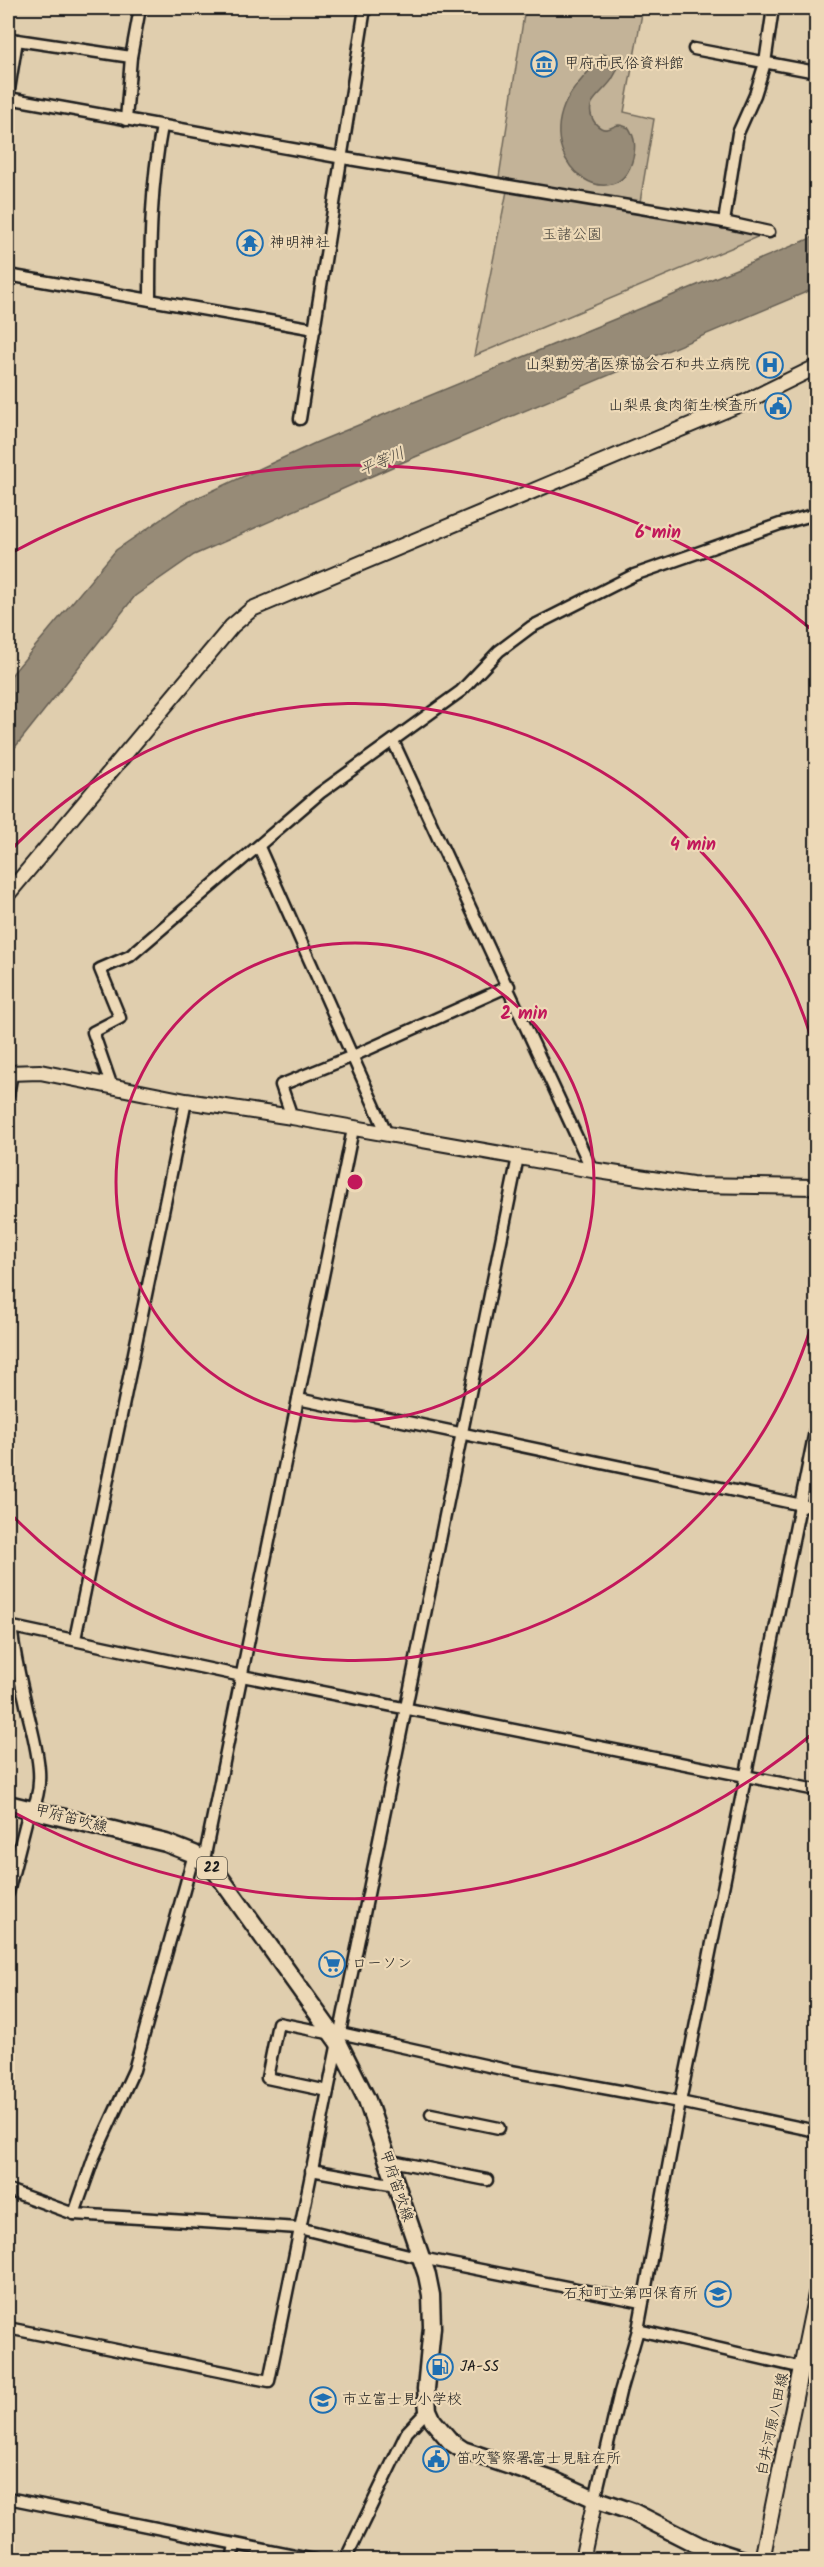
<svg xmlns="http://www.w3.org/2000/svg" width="824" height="2567" font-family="Kalam,'Klee One',sans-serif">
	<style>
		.green { fill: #c3b398; stroke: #70685a; stroke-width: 1.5 }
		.water { fill: #978b77; stroke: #665f53; stroke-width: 1.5 }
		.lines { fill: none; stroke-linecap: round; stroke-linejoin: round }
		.street-casing { stroke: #1c1c1c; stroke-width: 15 }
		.secondary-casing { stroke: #1c1c1c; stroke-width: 18 }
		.primary-casing { stroke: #1c1c1c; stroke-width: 21 }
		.street { stroke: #edd9b7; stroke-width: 10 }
		.secondary { stroke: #edd9b7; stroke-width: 14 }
		.primary { stroke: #edd9b7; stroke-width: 16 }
		.ring { fill: none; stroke: #c2185b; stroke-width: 3 }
		.labels { text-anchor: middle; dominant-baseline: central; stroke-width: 4.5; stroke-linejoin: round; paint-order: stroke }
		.shield { fill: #edd9b7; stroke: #5b554a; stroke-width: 1.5 }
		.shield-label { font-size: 14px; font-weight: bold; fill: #1c1c1c }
		.poi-label { font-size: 15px; fill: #1c1c1c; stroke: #edd9b7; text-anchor: start }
		.park-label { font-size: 15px; fill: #46423b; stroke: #edd9b7 }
		.street-label { font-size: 15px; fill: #1c1c1c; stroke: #edd9b7 }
		.water-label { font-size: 16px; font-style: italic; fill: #4d4840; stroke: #edd9b7 }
		.centre { fill: #c2185b; stroke: #edd9b7; stroke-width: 3 }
		.ring-label { font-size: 18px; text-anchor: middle; font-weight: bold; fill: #c2185b; stroke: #edd9b7; stroke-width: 4.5; stroke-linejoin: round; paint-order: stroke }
	</style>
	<rect width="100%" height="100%" fill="#e0ceae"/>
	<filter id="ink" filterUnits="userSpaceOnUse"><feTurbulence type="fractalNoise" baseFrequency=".0167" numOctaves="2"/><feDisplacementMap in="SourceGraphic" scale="12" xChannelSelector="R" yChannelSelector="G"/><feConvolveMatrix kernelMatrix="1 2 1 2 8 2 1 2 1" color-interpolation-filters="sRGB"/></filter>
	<g filter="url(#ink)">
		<path class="green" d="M525,8H643L624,112L654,119L639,208L769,232L474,356L508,186L498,184Z"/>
		<g class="water">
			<path d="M603,54L617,59L619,64C613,85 601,89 592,103C588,112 593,124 601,128C608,132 613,125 619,125C623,125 626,127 629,128C635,138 636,146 633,158C619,217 538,171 564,106C572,87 591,70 603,54Z"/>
			<path d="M816,236V288L408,460L194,555L135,596L8,756V679L116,550L182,505L315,443Z"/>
		</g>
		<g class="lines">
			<g class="street-casing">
				<g id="street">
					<path d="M8,39L17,40L8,96"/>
					<path d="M17,40L131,57"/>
					<path d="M694,49L816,72"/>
					<path d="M8,98L343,158L724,222L769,232"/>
					<path d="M126,120L131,57L140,8"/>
					<path d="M724,222L738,133L755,95L765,63L773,8"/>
					<path d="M8,275L315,329"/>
					<path d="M150,300C150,241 151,184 162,126"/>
					<path d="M300,419L365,8"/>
					<path d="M393,741L592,1170"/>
					<path d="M259,847L387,1134"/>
					<path d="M112,1087L93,1032L120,1018L100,969L130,956L320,793L461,691L499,651L531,627L634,575L780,524L816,514"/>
					<path d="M8,1095L12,1073"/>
					<path d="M292,1117L281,1085L353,1056L509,986"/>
					<path d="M298,1399L816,1508"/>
					<path d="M8,1626L242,1676L816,1790"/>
					<path d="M75,1639L186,1101"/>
					<path d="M204,1860L353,1129"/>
					<path d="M8,1893L27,1818C52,1785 32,1736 25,1700C19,1675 14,1651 11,1626"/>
					<path d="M340,2033L511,2071L680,2102L816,2131"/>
					<path d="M328,2091L267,2078L278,2023L333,2034"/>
					<path d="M431,2114L499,2128"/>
					<path d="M387,2160L487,2180"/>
					<path d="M311,2170L396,2185"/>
					<path d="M8,2190L74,2214L299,2228L421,2258L642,2302"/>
					<path d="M74,2214L94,2157L134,2070L194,1854"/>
					<path d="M8,2328L269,2381L518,1157"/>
					<path d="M638,2330L816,2371"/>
					<path d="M8,2498L315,2560"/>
					<path d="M595,2499L620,2392L638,2330L680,2102L816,1426"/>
					<path d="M232,2560L235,2545"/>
					<path d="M345,2560L407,2432L428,2410"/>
				</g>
			</g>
			<g class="secondary-casing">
				<g id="secondary">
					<path d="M8,894L232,626L252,609L745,402L816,367"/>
					<path d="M8,1073L40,1072L186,1101L292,1117L592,1170L692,1185L816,1187"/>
					<path d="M582,2560L595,2499"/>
					<path d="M762,2560L816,2294"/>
				</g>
			</g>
			<g class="primary-casing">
				<path id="primary" d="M8,1804L166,1843L194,1854L217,1873L338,2042L367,2100L427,2275L431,2295L432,2327L426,2389L428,2410L433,2421L451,2442L463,2450L555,2481L595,2499L633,2512L700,2546L744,2560"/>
			</g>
			<use href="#street" class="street"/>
			<use href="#secondary" class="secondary"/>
			<use href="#primary" class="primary"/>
		</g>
	</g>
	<g class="ring">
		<circle cx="355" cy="1182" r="239"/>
		<path d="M816 1310A478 478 0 0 1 8 1511M8 853A478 478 0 0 1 816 1054"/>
		<path d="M816 1731A717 717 0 0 1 13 1812M13 552A717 717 0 0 1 816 633"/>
	</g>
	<defs>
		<g id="museum-ring" transform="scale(1.35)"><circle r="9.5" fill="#edd9b7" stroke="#1f6fb2" stroke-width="1.5"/><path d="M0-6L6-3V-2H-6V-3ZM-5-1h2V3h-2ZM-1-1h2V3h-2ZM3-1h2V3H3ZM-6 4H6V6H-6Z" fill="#1f6fb2"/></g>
		<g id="temple-ring" transform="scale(1.35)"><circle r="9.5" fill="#edd9b7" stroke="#1f6fb2" stroke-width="1.5"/><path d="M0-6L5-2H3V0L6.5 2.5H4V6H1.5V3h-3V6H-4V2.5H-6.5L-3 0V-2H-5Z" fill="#1f6fb2"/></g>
		<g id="hospital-ring" transform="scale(1.35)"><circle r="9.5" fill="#edd9b7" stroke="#1f6fb2" stroke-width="1.5"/><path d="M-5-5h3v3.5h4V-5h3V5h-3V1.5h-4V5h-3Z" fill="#1f6fb2"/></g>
		<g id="civic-ring" transform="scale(1.35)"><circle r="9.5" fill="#edd9b7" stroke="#1f6fb2" stroke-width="1.5"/><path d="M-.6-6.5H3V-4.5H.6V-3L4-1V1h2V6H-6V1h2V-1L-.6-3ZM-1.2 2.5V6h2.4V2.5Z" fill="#1f6fb2"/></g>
		<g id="supermarket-ring" transform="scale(1.35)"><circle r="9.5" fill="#edd9b7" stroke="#1f6fb2" stroke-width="1.5"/><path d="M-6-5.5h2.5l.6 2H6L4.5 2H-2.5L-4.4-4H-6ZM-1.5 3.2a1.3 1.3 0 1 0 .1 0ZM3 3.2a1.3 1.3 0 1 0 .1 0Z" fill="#1f6fb2"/></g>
		<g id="school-ring" transform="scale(1.35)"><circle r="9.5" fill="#edd9b7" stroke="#1f6fb2" stroke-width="1.5"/><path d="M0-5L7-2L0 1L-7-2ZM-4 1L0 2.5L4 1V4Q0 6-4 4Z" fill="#1f6fb2"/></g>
		<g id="fuel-ring" transform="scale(1.35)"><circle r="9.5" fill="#edd9b7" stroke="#1f6fb2" stroke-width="1.5"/><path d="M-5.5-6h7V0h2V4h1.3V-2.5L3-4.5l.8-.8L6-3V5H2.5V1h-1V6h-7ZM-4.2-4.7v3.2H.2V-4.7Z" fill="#1f6fb2"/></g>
	</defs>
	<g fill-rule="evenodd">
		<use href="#museum-ring" x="544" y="64"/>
		<use href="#temple-ring" x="250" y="243"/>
		<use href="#hospital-ring" x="770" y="365"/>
		<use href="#civic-ring" x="778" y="406"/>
		<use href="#supermarket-ring" x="332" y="1964"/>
		<use href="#school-ring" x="718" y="2294"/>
		<use href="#fuel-ring" x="440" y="2367"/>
		<use href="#school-ring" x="323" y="2400"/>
		<use href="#civic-ring" x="436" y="2459"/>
	</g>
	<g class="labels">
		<rect class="shield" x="197" y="1857" width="30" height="22" rx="4.5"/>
		<g class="shield-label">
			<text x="212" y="1868">22</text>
		</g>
		<g class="poi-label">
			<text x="564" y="64">甲府市民俗資料館</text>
			<text x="270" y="243">神明神社</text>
			<text x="750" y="365" text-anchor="end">山梨勤労者医療協会石和共立病院</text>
			<text x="758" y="406" text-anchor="end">山梨県食肉衛生検査所</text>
			<text x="352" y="1964">ローソン</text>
			<text x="698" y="2294" text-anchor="end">石和町立第四保育所</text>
			<text x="460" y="2367">JA-SS</text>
			<text x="342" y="2400">市立富士見小学校</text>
			<text x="456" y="2459">笛吹警察署富士見駐在所</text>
		</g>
		<g class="park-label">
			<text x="572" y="235">玉諸公園</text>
		</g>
		<g class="street-label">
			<text transform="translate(71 1819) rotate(14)">甲府笛吹線</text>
			<text transform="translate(396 2186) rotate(71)">甲府笛吹線</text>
			<text transform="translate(773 2424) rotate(-78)">白井河原八田線</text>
		</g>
		<g class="water-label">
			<text transform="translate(382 462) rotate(-23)">平等川</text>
		</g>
	</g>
	<circle cx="355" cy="1182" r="9" class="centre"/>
	<g class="ring-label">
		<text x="658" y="538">6 min</text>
		<text x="693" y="850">4 min</text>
		<text x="524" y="1019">2 min</text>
	</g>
	<rect width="824" height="2567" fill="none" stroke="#edd9b7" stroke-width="30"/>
	<rect x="15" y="15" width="794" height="2537" fill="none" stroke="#1c1c1c" stroke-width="2" filter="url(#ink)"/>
</svg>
